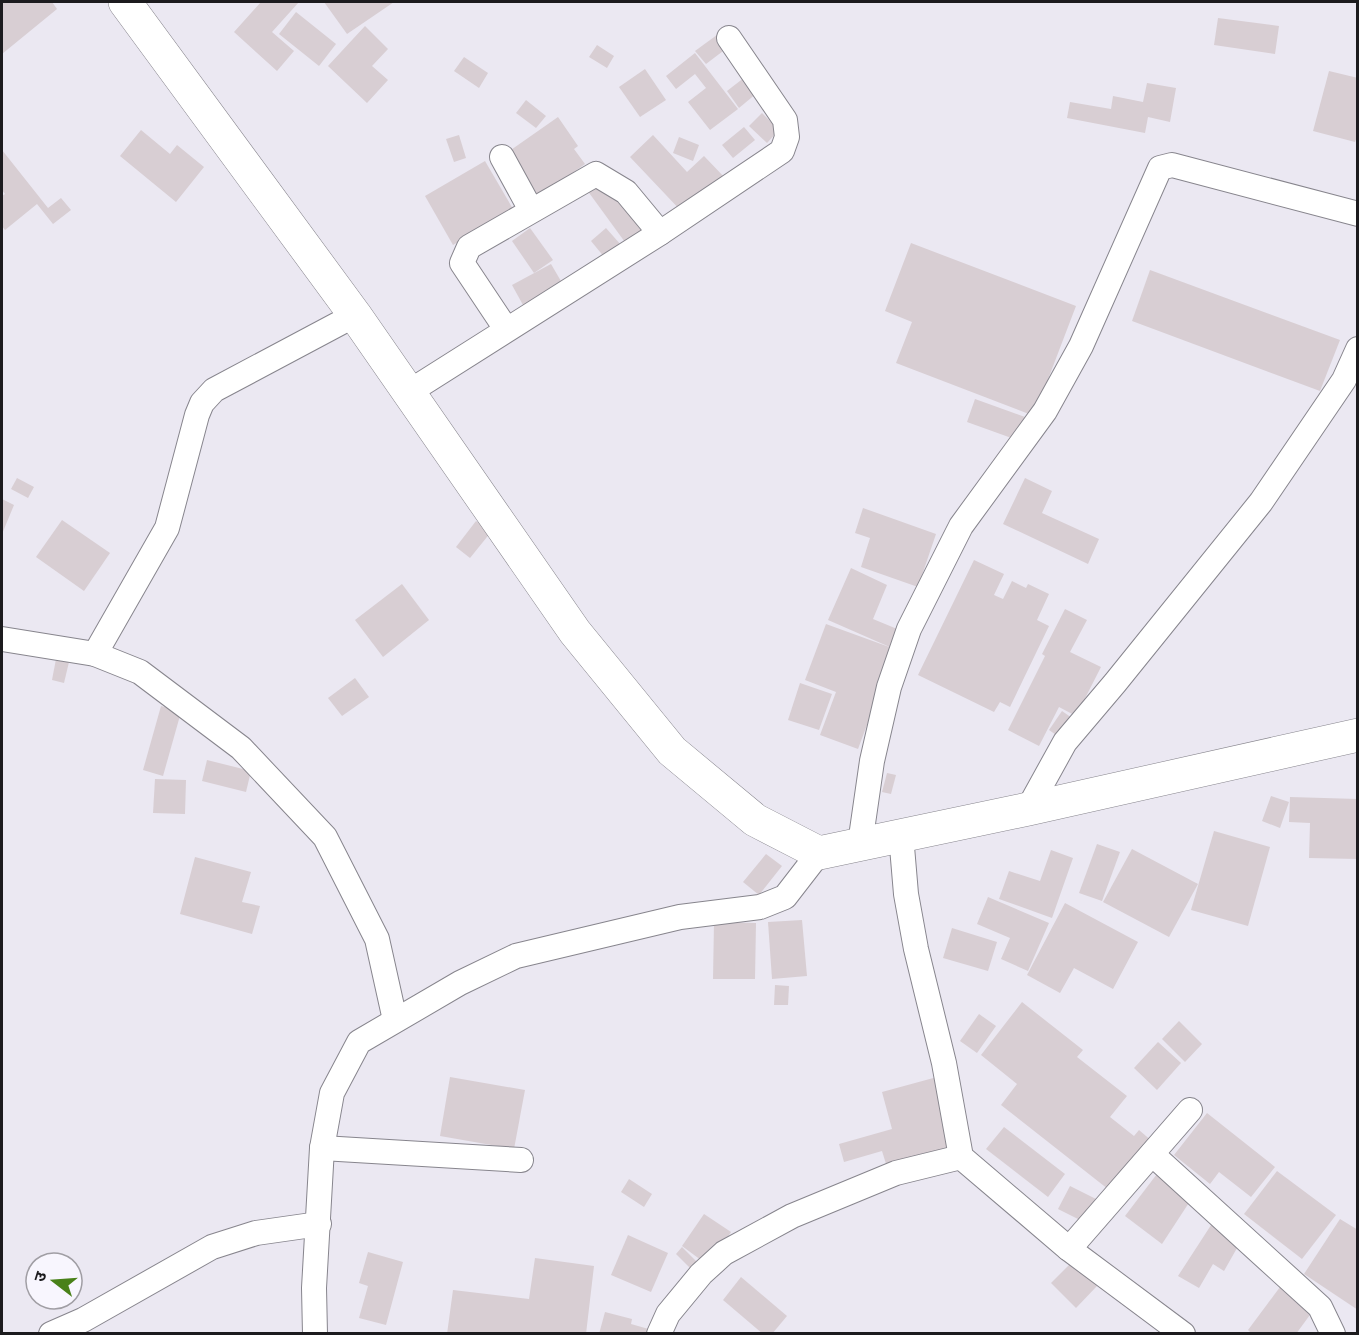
<svg xmlns="http://www.w3.org/2000/svg" width="1359" height="1335" font-family="Manrope,'Noto Sans Devanagari',sans-serif">
	<style>
		.building { fill: #d8ced3 }
		.lines { fill: none; stroke-linecap: round; stroke-linejoin: round }
		.street-casing { stroke: #87858d; stroke-width: 26 }
		.secondary-casing { stroke: #87858d; stroke-width: 34 }
		.street { stroke: #fff; stroke-width: 24 }
		.secondary { stroke: #fff; stroke-width: 33 }
	</style>
	<rect width="100%" height="100%" fill="#ebe8f2"/>
	<g class="building">
		<path d="M2,2H52L57,9L2,54Z"/>
		<path d="M261,2H299L272,32L294,51L277,71L234,32Z"/>
		<path d="M324,2H394L347,34Z"/>
		<path d="M296,12L336,44L319,66L279,34Z"/>
		<path d="M1218,18L1279,26L1275,54L1214,45Z"/>
		<path d="M365,26L388,49L372,66L388,80L367,103L328,66Z"/>
		<path d="M721,32L731,45L706,64L695,51Z"/>
		<path d="M597,45L614,56L607,68L589,57Z"/>
		<path d="M695,53L738,109L710,130L688,102L706,88L695,74L676,89L666,76Z"/>
		<path d="M464,57L488,73L479,88L454,71Z"/>
		<path d="M645,69L666,100L640,117L619,87Z"/>
		<path d="M1329,71L1358,78V134L1355,142L1313,131Z"/>
		<path d="M745,77L757,93L739,108L727,91Z"/>
		<path d="M1147,83L1176,88L1170,122L1148,117L1145,133L1067,118L1070,102L1111,109L1113,96L1143,102Z"/>
		<path d="M526,100L546,116L536,128L516,113Z"/>
		<path d="M762,113L779,130L767,143L749,126Z"/>
		<path d="M558,117L578,146L574,149L585,164L539,197L508,152Z"/>
		<path d="M744,127L755,140L733,158L722,145Z"/>
		<path d="M141,130L170,154L177,145L204,167L176,202L120,156Z"/>
		<path d="M459,135L466,158L454,162L446,139Z"/>
		<path d="M653,135L687,172L704,156L726,179L684,214L630,157Z"/>
		<path d="M679,137L699,145L693,161L673,153Z"/>
		<path d="M2,150L48,208L61,198L71,210L53,224L37,204L5,230L2,226V196L5,194L2,190Z"/>
		<path d="M485,161L513,209L453,245L425,196Z"/>
		<path d="M605,182L651,233L630,249L587,190Z"/>
		<path d="M530,228L553,260L534,273L512,241Z"/>
		<path d="M606,228L621,245L605,258L591,241Z"/>
		<path d="M911,243L1076,306L1034,416L896,363L912,322L885,311Z"/>
		<path d="M551,264L565,288L523,305L512,285Z"/>
		<path d="M1150,270L1340,340L1320,391L1132,321Z"/>
		<path d="M975,399L1025,417L1017,440L967,422Z"/>
		<path d="M17,478L34,487L28,498L11,489Z"/>
		<path d="M1025,478L1052,491L1042,513L1099,539L1088,564L1003,524Z"/>
		<path d="M2,499L14,505L2,534Z"/>
		<path d="M863,508L936,534L918,587L861,567L870,538L855,533Z"/>
		<path d="M62,520L110,553L84,591L36,557Z"/>
		<path d="M476,521L491,532L470,558L456,547Z"/>
		<path d="M974,560L1004,574L994,595L1003,599L1012,581L1026,588L1028,584L1049,594L1037,620L1049,626L1010,707L1000,702L994,712L918,675Z"/>
		<path d="M851,568L887,585L873,619L902,631L858,749L820,735L836,692L805,680L826,624L892,648L828,620Z"/>
		<path d="M402,584L429,620L383,657L355,620Z"/>
		<path d="M1065,609L1087,620L1070,652L1101,667L1076,716L1059,707L1039,746L1008,730L1045,656L1042,654Z"/>
		<path d="M56,659L69,662L64,683L52,680Z"/>
		<path d="M355,678L369,697L342,716L328,698Z"/>
		<path d="M800,683L832,694L819,730L788,720Z"/>
		<path d="M161,706L181,712L163,776L143,770Z"/>
		<path d="M1062,711L1075,720L1062,739L1049,730Z"/>
		<path d="M207,760L251,771L246,792L202,781Z"/>
		<path d="M887,773L896,775L891,794L882,792Z"/>
		<path d="M155,779L186,780L185,814L153,813Z"/>
		<path d="M1271,796L1289,802L1280,828L1262,821Z"/>
		<path d="M1290,797L1358,799V859L1309,858L1310,823L1289,822Z"/>
		<path d="M1214,831L1270,847L1248,926L1191,910Z"/>
		<path d="M1097,844L1120,852L1102,901L1079,893Z"/>
		<path d="M1132,849L1198,884L1169,937L1103,902Z"/>
		<path d="M1051,850L1073,858L1052,918L999,899L1009,871L1040,881Z"/>
		<path d="M766,854L782,866L759,895L743,882Z"/>
		<path d="M195,857L251,872L242,902L260,906L252,934L180,914Z"/>
		<path d="M988,897L1049,923L1028,971L1001,959L1010,938L977,924Z"/>
		<path d="M1065,903L1138,942L1113,989L1074,968L1060,993L1027,975Z"/>
		<path d="M802,920L807,976L772,979L768,922Z"/>
		<path d="M714,922L756,923L755,979H713Z"/>
		<path d="M952,928L997,942L988,971L943,958Z"/>
		<path d="M775,985L789,986L788,1005H774Z"/>
		<path d="M1022,1002L1083,1050L1077,1057L1127,1096L1110,1117L1134,1136L1139,1130L1153,1142L1113,1193L1001,1105L1017,1084L981,1055Z"/>
		<path d="M979,1014L996,1026L977,1053L960,1041Z"/>
		<path d="M1179,1021L1202,1044L1185,1062L1162,1039Z"/>
		<path d="M1158,1042L1181,1063L1157,1090L1134,1068Z"/>
		<path d="M450,1077L525,1090L514,1149L440,1136Z"/>
		<path d="M937,1077L956,1147L887,1167L882,1151L844,1162L839,1144L892,1129L882,1092Z"/>
		<path d="M1207,1113L1275,1167L1251,1197L1219,1172L1210,1184L1174,1155Z"/>
		<path d="M1004,1127L1065,1174L1048,1197L986,1149Z"/>
		<path d="M1160,1170L1194,1195L1162,1244L1125,1216Z"/>
		<path d="M1277,1171L1336,1215L1302,1259L1244,1214Z"/>
		<path d="M629,1179L652,1194L644,1207L621,1192Z"/>
		<path d="M1070,1186L1098,1200L1086,1223L1058,1209Z"/>
		<path d="M704,1214L731,1232L709,1266L682,1246Z"/>
		<path d="M1215,1219L1241,1241L1224,1271L1213,1264L1199,1288L1178,1276Z"/>
		<path d="M1340,1219L1358,1230V1310L1304,1274Z"/>
		<path d="M628,1235L668,1253L651,1292L611,1275Z"/>
		<path d="M682,1247L699,1264L693,1271L676,1254Z"/>
		<path d="M368,1252L403,1262L386,1325L359,1318L368,1286L359,1283Z"/>
		<path d="M535,1258L594,1266L586,1334H447L453,1290L529,1299Z"/>
		<path d="M1072,1262L1097,1286L1076,1308L1051,1283Z"/>
		<path d="M741,1277L787,1316L772,1334H763L723,1300Z"/>
		<path d="M1283,1283L1315,1308L1296,1334H1252L1248,1330Z"/>
		<path d="M605,1312L632,1319L631,1324L652,1330L650,1334H599Z"/>
	</g>
	<g class="lines">
		<g class="street-casing">
			<g id="street">
				<path d="M502,157L531,210"/>
				<path d="M506,329L462,263L469,247L596,174L626,192L660,233"/>
				<path d="M409,392L660,233L782,151L787,137L785,120L729,38"/>
				<path d="M2,639L95,654L140,672L241,748L325,837L377,939L395,1020"/>
				<path d="M95,654L167,528L197,415L202,403L214,390L355,315"/>
				<path d="M1028,809L1065,742L1115,683L1261,502L1344,380L1358,349"/>
				<path d="M901,835L906,894L916,949L944,1063L961,1157L1069,1249L1183,1334"/>
				<path d="M860,844L872,761L889,687L909,629L961,526L1045,411L1081,346L1160,168L1172,165L1358,214"/>
				<path d="M322,1148L521,1160"/>
				<path d="M1152,1154L1320,1307L1333,1334"/>
				<path d="M1069,1249L1190,1110"/>
				<path d="M51,1334L83,1320L212,1247L256,1233L319,1224"/>
				<path d="M315,1334L314,1288L322,1148L332,1093L359,1042L460,983L516,956L680,917L760,907L785,897L819,853"/>
				<path d="M659,1334L668,1314L701,1274L724,1253L792,1216L896,1173L961,1157"/>
			</g>
		</g>
		<g class="secondary-casing">
			<path id="secondary" d="M125,2L355,315L575,632L672,751L755,820L819,853L1028,809L1358,735"/>
		</g>
		<use href="#street" class="street"/>
		<use href="#secondary" class="secondary"/>
	</g>
	<rect width="1359" height="1335" fill="none" stroke="#1c1b1e" stroke-width="6"/>
	<g transform="translate(54 1281) rotate(287)"><circle r="28" fill="#f8f6fe" stroke="#a09ea4" stroke-width="1.5"/>
	<path d="M0-4.5L10 22L0 15L-10 22Z" fill="#498119"/>
	<text y="-9" font-size="16" font-weight="bold" text-anchor="middle" fill="#1c1b1e">उ</text>
	</g>
</svg>
